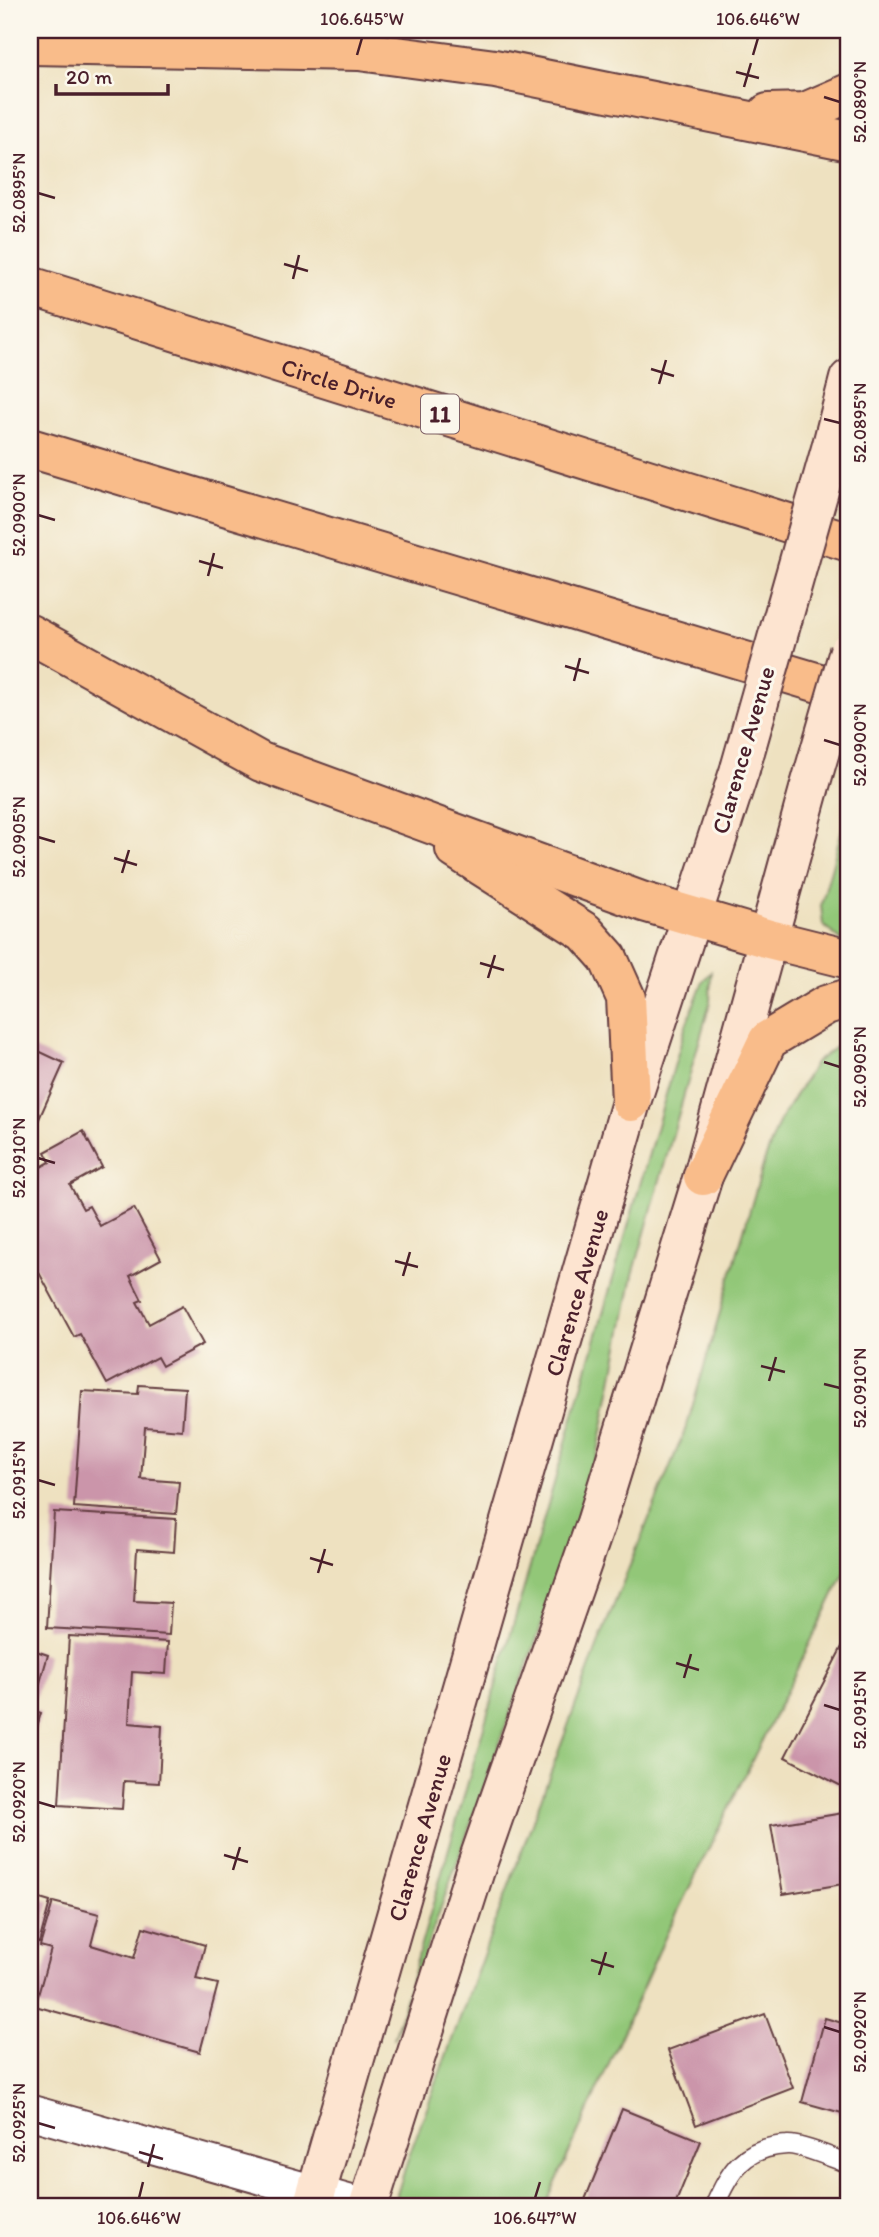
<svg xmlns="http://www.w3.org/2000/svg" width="879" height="2237" font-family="Itim,sans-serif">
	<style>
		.green { fill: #92c778; stroke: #6e7352; stroke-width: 2 }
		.building { fill: #cb95aa }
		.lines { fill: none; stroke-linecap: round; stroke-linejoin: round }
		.lane-casing { stroke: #633c41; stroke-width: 21 }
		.street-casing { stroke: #633c41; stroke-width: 37 }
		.secondary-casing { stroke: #633c41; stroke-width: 42 }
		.highway-casing { stroke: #633c41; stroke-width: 42 }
		.lane { stroke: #fff; stroke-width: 18 }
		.street { stroke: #fff; stroke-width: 33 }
		.secondary { stroke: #fde4d0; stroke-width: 38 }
		.highway { stroke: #f9bc8a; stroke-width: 38 }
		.secondary-bridge-casing { stroke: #633c41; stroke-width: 42; stroke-linecap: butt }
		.secondary-bridge { stroke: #fde4d0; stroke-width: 38 }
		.ticks { fill: none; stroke: #4a1f2b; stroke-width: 2.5 }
		.labels { text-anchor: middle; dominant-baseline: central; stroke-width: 6; stroke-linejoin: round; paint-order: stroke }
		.shield { fill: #fbf7ec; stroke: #7f6065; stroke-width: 2 }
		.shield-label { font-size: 23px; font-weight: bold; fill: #4a1f2b }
		.street-label { font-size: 24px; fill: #4a1f2b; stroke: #fbf7ec }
		.neatline { fill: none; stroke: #4a1f2b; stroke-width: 2.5 }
		.ticks-label { font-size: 18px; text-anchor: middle; fill: #4a1f2b }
	</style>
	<rect width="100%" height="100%" fill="#fbf7ec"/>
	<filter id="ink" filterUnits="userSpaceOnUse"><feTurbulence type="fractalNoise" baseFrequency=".0143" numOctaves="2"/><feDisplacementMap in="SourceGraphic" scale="14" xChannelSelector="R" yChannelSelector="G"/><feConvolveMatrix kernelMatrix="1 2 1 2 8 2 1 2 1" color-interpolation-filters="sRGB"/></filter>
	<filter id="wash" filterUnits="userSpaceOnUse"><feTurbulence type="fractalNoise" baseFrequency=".00686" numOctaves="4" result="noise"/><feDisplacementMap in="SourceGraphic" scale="28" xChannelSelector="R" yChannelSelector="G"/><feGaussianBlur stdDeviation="1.57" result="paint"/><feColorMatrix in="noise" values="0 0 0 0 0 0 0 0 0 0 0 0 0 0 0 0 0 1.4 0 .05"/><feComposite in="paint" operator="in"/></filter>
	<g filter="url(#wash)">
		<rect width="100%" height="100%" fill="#eee1c0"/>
		<g class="green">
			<path d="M849,805V947L823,925L821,905Z"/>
			<path d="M711,972L710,1003L633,1275L597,1457L583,1509L394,2039L686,1025L703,981Z"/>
			<path d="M849,1037V1568L846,1570L667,1933L545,2207H393L409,2156L600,1639L687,1425L764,1162L780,1120L816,1062Z"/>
		</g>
		<g id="blocks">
			<g class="building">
				<path d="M30,1047L64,1063L30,1139Z"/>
				<path d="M83,1131L102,1167L70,1185L83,1209L89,1206L100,1226L134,1208L161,1259L130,1276L142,1300L137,1302L149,1324L182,1306L203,1344L162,1366L157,1357L107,1384L80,1334L74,1337L30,1256V1173L50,1162L45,1152Z"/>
				<path d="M139,1385L185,1388L182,1430L145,1427L141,1479L179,1482L176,1514L74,1507L82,1391L138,1394Z"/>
				<path d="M54,1512L176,1519L174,1552L137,1549L134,1601L171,1603L169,1635L47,1628Z"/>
				<path d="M69,1636L168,1642L166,1674L132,1672L129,1723L162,1726L159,1783L124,1781L122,1809L59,1805Z"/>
				<path d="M844,1643L849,1646V1790L785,1757Z"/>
				<path d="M30,1649L48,1655L32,1710L41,1713L30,1750Z"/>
				<path d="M849,1812V1883L783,1894L771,1825Z"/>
				<path d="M30,1896L50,1902L39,1943L30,1941Z"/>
				<path d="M53,1902L99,1914L91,1945L134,1958L143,1927L205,1945L196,1979L218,1984L200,2052L35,2006L51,1949L40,1946Z"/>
				<path d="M765,2014L793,2088L696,2125L668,2050Z"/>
				<path d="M825,2018L849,2025V2115L802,2102Z"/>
				<path d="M622,2109L701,2141L674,2207H582Z"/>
				<path d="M30,2199L55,2207H30Z"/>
			</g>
		</g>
	</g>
	<g filter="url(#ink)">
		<use href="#blocks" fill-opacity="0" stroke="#633c41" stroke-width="2"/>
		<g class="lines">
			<g class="lane-casing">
				<path id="lane" d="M714,2207C730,2171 743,2147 787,2145C800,2144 835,2159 849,2164"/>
			</g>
			<g class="street-casing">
				<path id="street" d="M30,2112L367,2207"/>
			</g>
			<g class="secondary-casing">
				<g id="secondary">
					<path d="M832,445L849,379"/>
					<path id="s1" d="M312,2207L631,1102L740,769"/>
					<path d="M368,2207L475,1870L596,1523L703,1176L809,789"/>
				</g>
			</g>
			<g class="highway-casing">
				<g id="highway">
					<path d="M30,45L359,51L495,69L849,141"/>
					<path d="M768,113L805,112L849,93"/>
					<path id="s2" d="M30,286L849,542"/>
					<path d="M30,448L849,692"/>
					<path d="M30,634L261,762L644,902L769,939L849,959"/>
					<path d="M455,849L585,932L608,958L626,998L631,1102"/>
					<path d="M703,1176L768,1040L826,1005L849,998"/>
				</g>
			</g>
			<use href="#lane" class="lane"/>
			<use href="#street" class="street"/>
			<use href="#secondary" class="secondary"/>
			<use href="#highway" class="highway"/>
			<g class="secondary-bridge-casing">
				<g id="secondary-bridge">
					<path d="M740,769L832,445"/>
					<path d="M809,789L849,651"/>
				</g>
			</g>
			<use href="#secondary-bridge" class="secondary-bridge"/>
		</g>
	</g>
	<path class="ticks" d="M357,55L362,38M753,55L758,38M736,72L759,78M744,87L751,63M824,97L840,102M38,193L55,198M284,264L308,271M293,279L299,255M651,369L674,376M659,384L666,360M824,419L840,423M38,515L55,520M199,561L223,568M208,576L214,553M565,666L589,673M574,681L580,658M824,740L840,745M38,837L55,842M114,858L137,865M122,873L129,850M480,963L504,970M488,978L495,955M824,1062L840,1067M38,1158L55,1163M395,1261L418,1267M403,1276L410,1252M761,1366L785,1372M769,1381L776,1357M824,1384L840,1388M38,1480L55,1485M310,1558L333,1565M318,1573L325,1549M676,1663L699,1670M684,1678L691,1654M824,1705L840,1710M38,1802L55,1807M224,1855L248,1862M233,1870L240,1847M591,1960L614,1967M599,1975L606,1952M824,2027L840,2032M38,2123L55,2128M139,2152L163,2159M148,2167L154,2144M139,2198L143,2182M535,2198L540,2182"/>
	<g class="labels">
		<rect class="shield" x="421" y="394.5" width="38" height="39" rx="5"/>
		<g class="shield-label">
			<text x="440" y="414">11</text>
		</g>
		<g class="street-label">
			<text stroke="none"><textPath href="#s2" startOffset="324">Circle Drive</textPath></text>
			<text transform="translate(743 750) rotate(-74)">Clarence Avenue</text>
			<text stroke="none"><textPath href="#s1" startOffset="952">Clarence Avenue</textPath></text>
			<text stroke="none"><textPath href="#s1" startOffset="385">Clarence Avenue</textPath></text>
		</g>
	</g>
	<rect width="879" height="2237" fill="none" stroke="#fbf7ec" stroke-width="77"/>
	<path d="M56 84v10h112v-10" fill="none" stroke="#4a1f2b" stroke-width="3.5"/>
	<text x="66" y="84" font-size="21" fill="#4a1f2b" stroke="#fbf7ec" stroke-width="5" paint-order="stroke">20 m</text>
	<rect x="38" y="38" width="802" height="2160" class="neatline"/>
	<g class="ticks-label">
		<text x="362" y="25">106.645°W</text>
		<text x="758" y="25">106.646°W</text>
		<text transform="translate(860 102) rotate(-90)" y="6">52.0890°N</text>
		<text transform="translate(19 193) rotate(-90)" y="6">52.0895°N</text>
		<text transform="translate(860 423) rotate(-90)" y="6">52.0895°N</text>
		<text transform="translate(19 515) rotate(-90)" y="6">52.0900°N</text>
		<text transform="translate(860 745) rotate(-90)" y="6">52.0900°N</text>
		<text transform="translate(19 837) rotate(-90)" y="6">52.0905°N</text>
		<text transform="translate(860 1067) rotate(-90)" y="6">52.0905°N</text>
		<text transform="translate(19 1158) rotate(-90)" y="6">52.0910°N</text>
		<text transform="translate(860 1388) rotate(-90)" y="6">52.0910°N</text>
		<text transform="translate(19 1480) rotate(-90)" y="6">52.0915°N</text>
		<text transform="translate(860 1710) rotate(-90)" y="6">52.0915°N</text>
		<text transform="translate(19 1802) rotate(-90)" y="6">52.0920°N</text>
		<text transform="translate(860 2032) rotate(-90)" y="6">52.0920°N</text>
		<text transform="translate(19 2123) rotate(-90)" y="6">52.0925°N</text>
		<text x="139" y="2224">106.646°W</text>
		<text x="535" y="2224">106.647°W</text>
	</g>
</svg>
